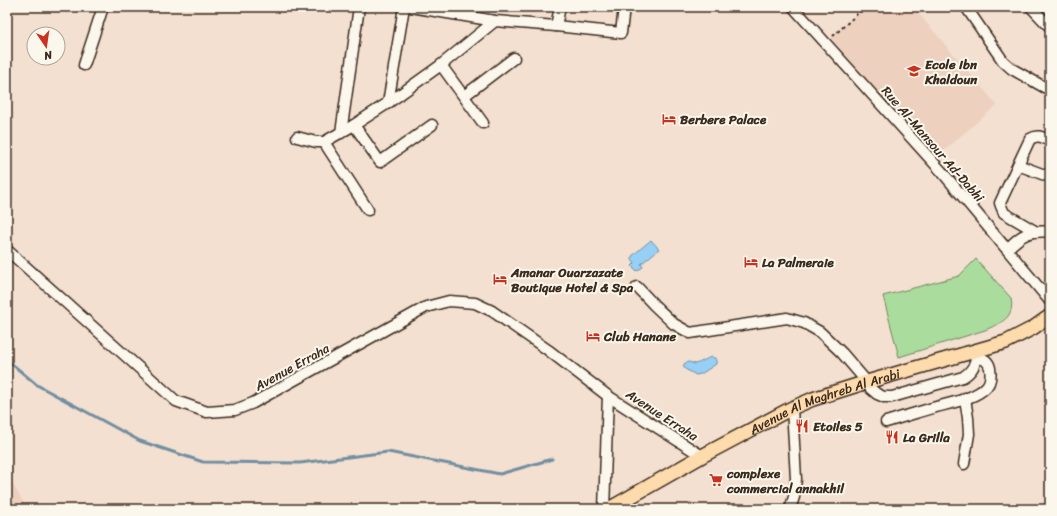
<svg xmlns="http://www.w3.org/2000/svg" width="1057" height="516" font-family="Sriracha,sans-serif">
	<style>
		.built { fill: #edd0be }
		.green { fill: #aadc9d; stroke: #72835e }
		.water { fill: #96d0f6; stroke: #728ea0 }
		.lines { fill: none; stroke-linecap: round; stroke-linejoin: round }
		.stream { stroke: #728ea0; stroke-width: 3 }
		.minor-casing { stroke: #3b2a1e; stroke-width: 13 }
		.major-casing { stroke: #3b2a1e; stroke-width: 16 }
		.path { stroke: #3b2a1e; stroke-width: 2; stroke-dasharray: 3 3; stroke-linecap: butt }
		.minor { stroke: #fbf7ec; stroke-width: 10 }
		.major { stroke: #fedbac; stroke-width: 13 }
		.labels { text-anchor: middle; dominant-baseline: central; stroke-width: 4; stroke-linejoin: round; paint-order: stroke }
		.poi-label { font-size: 13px; font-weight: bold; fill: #3b2a1e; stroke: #fbf7ec; text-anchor: start }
		.street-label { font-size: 13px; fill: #3b2a1e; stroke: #fbf7ec }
	</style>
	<rect width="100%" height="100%" fill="#f3e0d1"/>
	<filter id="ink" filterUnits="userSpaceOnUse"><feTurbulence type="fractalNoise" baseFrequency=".025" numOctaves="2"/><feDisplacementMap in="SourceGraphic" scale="8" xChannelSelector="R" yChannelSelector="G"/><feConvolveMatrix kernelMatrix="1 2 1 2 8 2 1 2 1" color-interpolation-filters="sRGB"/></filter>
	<g filter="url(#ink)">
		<g class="built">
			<path d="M867,7H913L997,105L935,158L831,38Z"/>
			<path d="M7,474L27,509H7Z"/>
		</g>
		<path class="green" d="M976,259L1011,298C1015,318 1001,323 985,330L899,357L883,296L959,276Z"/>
		<g class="water">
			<path d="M651,240L659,249L641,264L643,267L637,271L632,266L635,263L632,259V256Z"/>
			<path d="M712,357L716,359V364L701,374L696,375L685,369L683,366L685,363L689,362L695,364C701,363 706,358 712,357Z"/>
		</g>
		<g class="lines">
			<path class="stream" d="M7,360L37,385L140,441L203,462L300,463L388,452L500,474L552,459"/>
			<g class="minor-casing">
				<g id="minor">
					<path d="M411,7L495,21L556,26L621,33L624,7"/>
					<path d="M793,7L943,173L1050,301"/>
					<path d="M966,7L1003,61L1012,69L1044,87L1050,89"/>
					<path d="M1031,7L1047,24L1050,26"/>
					<path d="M556,26L560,7"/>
					<path d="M84,65L103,7"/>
					<path d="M441,65L483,123"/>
					<path d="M464,96L514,58"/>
					<path d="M388,103L404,7"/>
					<path d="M354,125L380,162L432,125"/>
					<path d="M341,133L359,7"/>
					<path d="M297,137L316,142H324L354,125L388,103L441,65L495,21"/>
					<path d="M324,142L368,210"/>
					<path d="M1018,165L1050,177"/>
					<path d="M1035,231L1004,213L1001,206L1000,203L1030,139C1038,134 1042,137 1050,141"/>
					<path d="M1007,249C1015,242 1023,233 1034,232C1039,231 1045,232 1050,231"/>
					<path d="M7,250L176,401L207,412L235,410L253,403L426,307L449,301L475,303L492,311L548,350L608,396L702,456"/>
					<path d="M637,287L654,305L674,324L690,333L787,318L804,323L820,332L842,353L867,382L871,389L877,394L884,397H892L963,377C973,371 977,363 976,351"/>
					<path d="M886,422C902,417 919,412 936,407C951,403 977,398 987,386C991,381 991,374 990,368C988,360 984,359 977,357"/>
					<path d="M964,464L969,434L968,418L965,398"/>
					<path d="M604,509L608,396"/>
					<path d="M790,509L794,497L796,479L792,408"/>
				</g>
			</g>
			<g class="major-casing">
				<g id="major">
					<path id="s1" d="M609,509L702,456L792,408L813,399L867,382L1006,342L1033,328L1050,316"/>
				</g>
			</g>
			<path class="path" d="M833,36L865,7"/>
			<use href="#minor" class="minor"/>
			<use href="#major" class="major"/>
		</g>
	</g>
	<defs>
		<g id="school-bare" transform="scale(1.08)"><path d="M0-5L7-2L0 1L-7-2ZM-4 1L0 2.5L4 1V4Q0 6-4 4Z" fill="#c8321e" stroke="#fbf7ec" stroke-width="2.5" paint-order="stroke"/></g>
		<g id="hotel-bare" transform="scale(1.08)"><path d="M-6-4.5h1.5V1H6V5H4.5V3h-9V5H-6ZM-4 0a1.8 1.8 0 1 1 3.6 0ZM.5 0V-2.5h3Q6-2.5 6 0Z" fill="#c8321e" stroke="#fbf7ec" stroke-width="2.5" paint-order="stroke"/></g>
		<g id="restaurant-bare" transform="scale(1.08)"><path d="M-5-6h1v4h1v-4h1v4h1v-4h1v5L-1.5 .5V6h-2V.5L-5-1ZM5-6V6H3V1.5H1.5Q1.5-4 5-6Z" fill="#c8321e" stroke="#fbf7ec" stroke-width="2.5" paint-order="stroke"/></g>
		<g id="supermarket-bare" transform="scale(1.08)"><path d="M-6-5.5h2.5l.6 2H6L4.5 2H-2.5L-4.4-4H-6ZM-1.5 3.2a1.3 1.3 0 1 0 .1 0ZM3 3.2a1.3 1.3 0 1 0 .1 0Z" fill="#c8321e" stroke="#fbf7ec" stroke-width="2.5" paint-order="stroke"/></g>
	</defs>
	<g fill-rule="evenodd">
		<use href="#school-bare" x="914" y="71"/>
		<use href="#hotel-bare" x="669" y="119"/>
		<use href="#hotel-bare" x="751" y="262"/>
		<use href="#hotel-bare" x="500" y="279"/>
		<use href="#hotel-bare" x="593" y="336"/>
		<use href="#restaurant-bare" x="802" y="426"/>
		<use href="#restaurant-bare" x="892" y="437"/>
		<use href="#supermarket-bare" x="716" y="480"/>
	</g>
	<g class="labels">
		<g class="poi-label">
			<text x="925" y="64">Ecole Ibn<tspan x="925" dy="15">Khaldoun</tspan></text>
			<text x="680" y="119">Berbere Palace</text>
			<text x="762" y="262">La Palmeraie</text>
			<text x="511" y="272">Amanar Ouarzazate<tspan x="511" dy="15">Boutique Hotel &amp; Spa</tspan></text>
			<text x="604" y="336">Club Hanane</text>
			<text x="813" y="426">Etoiles 5</text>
			<text x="903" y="437">La Grilla</text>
			<text x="727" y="473">complexe<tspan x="727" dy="15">commercial annakhil</tspan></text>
		</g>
		<g class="street-label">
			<text transform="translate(933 144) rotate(49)">Rue Al-Mansour Ad-Dabhi</text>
			<text transform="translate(292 367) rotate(-29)">Avenue Erraha</text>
			<text stroke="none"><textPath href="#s1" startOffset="242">Avenue Al Maghreb Al Arabi</textPath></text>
			<text transform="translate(662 415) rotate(33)">Avenue Erraha</text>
		</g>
	</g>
	<rect width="1057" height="516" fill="none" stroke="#fbf7ec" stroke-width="24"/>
	<rect x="12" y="12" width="1033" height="492" fill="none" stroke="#3b2a1e" stroke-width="1.5" filter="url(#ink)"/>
	<g transform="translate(46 46) rotate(167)"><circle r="19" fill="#fbf7ec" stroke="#aea59a"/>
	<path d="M0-3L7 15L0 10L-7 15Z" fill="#c8321e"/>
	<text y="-6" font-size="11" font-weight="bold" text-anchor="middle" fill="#3b2a1e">N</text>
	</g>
</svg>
